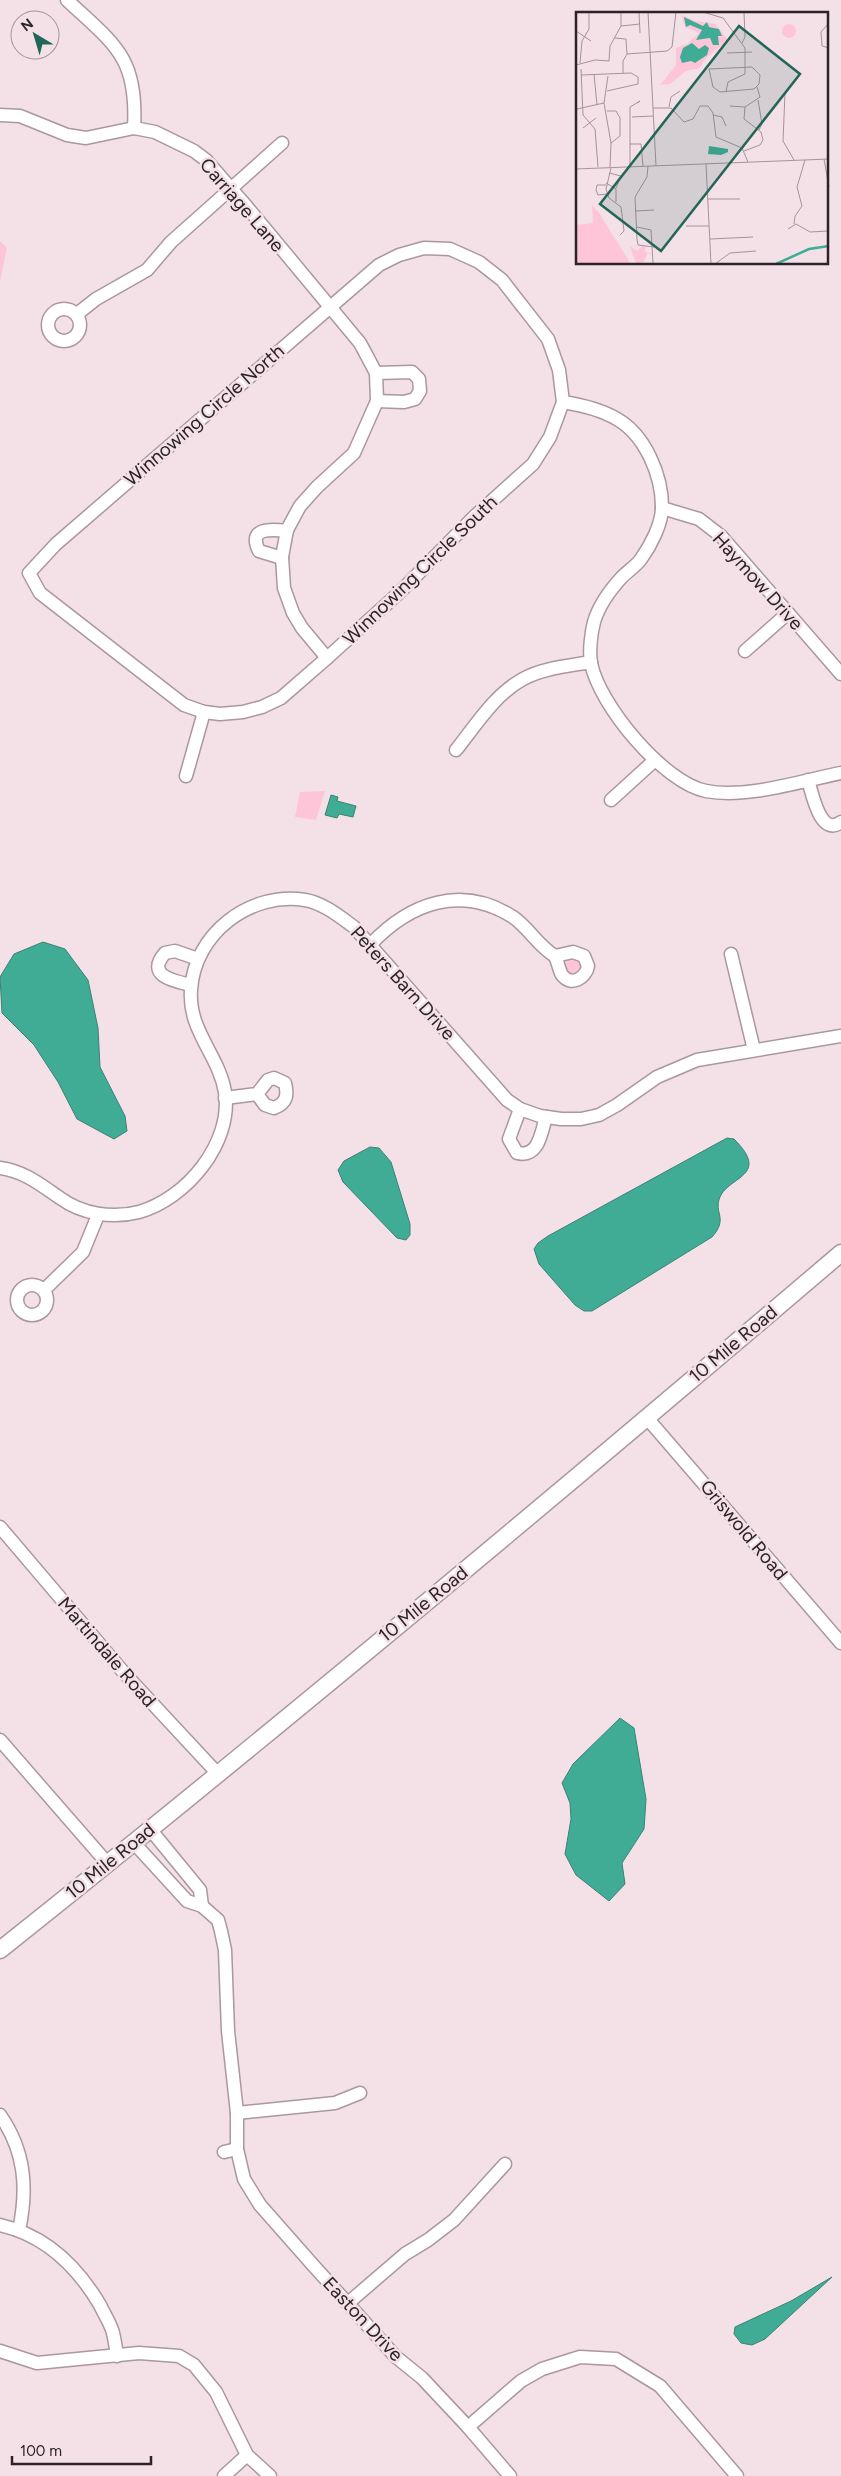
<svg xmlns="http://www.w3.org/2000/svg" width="841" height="2476" font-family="Figtree,sans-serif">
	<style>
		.green { fill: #fec5d9 }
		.water { fill: #41ac95; stroke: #3a8374 }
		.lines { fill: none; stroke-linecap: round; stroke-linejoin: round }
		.minor-casing { stroke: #aa989e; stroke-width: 15 }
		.major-casing { stroke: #aa989e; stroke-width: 19 }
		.minor { stroke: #fff; stroke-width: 12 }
		.major { stroke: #fff; stroke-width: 16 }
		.labels { text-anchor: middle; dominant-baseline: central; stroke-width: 5; stroke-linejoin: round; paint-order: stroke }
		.street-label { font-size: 19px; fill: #2b2326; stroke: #f4e0e7 }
		.inset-river { fill: none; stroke: #41ac95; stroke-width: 2.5 }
		.inset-road { fill: none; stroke: #a4949a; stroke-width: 1 }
		.view { fill: #226658; fill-opacity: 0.15; stroke: #226658; stroke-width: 2.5 }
		.inset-edge { fill: none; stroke: #2b2326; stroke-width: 2.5 }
	</style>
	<rect width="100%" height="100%" fill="#f4e0e7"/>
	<g class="green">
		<path d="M0,241L7,248L0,282Z"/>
		<path d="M325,791L316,820L295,817L300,792Z"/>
		<circle cx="573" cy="966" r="8"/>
	</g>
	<g class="water">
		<path d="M331,795L338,797L337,801L356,806L353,817L339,814L337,818L325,815Z"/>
		<path d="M43,942L65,949L88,980L98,1028L100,1067L125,1116L127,1131L114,1139L77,1119L58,1082L34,1045L2,1013L0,977L14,954Z"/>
		<path d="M727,1138L734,1139C771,1176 729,1176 720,1197C713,1213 729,1218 712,1237L592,1311H584L575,1305L539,1264L534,1249L538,1243L548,1236Z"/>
		<path d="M370,1147L379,1148L391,1162L410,1224V1235L406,1240L397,1238L343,1182L338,1170L344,1161Z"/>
		<path d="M620,1718L634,1728L646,1799L644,1829L622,1863L625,1884L609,1901L576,1875L565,1854L571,1819L570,1803L562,1783L573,1764Z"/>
		<path d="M832,2277L765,2339L752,2345L741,2343L734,2334L735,2327L791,2301Z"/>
	</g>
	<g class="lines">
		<g class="minor-casing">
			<g id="minor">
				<path d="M67,0C115,45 138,57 134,128"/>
				<path d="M0,115L20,116L67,135L86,138L134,128L155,132L194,151L206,160L247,207L360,343L376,373L377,401L354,453L317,487L300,506L287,530L282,557L284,588L293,613L302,628L327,658"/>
				<path d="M424,248L450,249L479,262L502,280L548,339L559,370L563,402L550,437L533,464L475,516L400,592L327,658L281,698L262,707L243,712L220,714L204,712L184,705L40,593L29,573L56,544L379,265L399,255Z"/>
				<circle cx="64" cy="325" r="16"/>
				<path d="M77,314L96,299L147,270L171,242L282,143"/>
				<path d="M376,373L412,372L419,379L420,391L415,399L404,402L377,401"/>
				<path d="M563,402C582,405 600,409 617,419C645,435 662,475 662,507C662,524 651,545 641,559C636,566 628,571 622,577C610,590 599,605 594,622C591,633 589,652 591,663C599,705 664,783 706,791C746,799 801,781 841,773"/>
				<path d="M662,508L699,519L721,536L841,674"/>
				<path d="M282,558L259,551C247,527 272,529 287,531"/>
				<path d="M745,651L788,613"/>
				<path d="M456,750C476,725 494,695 523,679C543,668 568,666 591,662"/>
				<path d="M186,776L204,712"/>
				<path d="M808,780C812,792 820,838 841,822"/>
				<path d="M611,800L655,760"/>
				<path d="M371,944C410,903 461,884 513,917C529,928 538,946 555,956"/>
				<path d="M573,952L584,956L588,966C586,978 571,987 562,975C559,970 558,962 555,956Z"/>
				<path d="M731,954L754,1050"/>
				<path d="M191,985C174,981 145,976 165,953L175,951L198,959"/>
				<path d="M225,1098L257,1094L268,1080L274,1078L285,1083C288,1095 287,1103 274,1108L265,1105L257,1094"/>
				<path d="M520,1109L509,1139L517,1153C539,1158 541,1133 546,1117"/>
				<path d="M0,1168C24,1171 41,1185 60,1198C82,1214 112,1219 139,1212C186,1199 233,1143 225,1092C219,1055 188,1031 191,990C194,934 250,891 305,900C323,903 339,916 354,927L507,1100L520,1109L540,1116L561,1119H581L599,1115L617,1105L657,1077L697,1060L841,1036"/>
				<circle cx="32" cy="1300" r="15"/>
				<path d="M44,1290L83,1252L98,1215"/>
				<path d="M647,1418L841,1643"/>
				<path d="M0,1527L125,1674L218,1774"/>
				<path d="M0,1740L108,1864"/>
				<path d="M150,1829L200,1890L202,1906"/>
				<path d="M134,1843L187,1901L202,1906L218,1920L221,1931L225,1950L228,2031L237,2113V2149L244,2179L260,2205L312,2264L396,2357L422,2378L468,2427L510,2476"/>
				<path d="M237,2113L335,2103L360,2093"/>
				<path d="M0,2115C25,2151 28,2188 19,2230"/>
				<path d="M224,2152L237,2149"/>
				<path d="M0,2225C45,2235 77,2266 100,2305C104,2314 111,2324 113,2333C115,2341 116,2349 117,2356"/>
				<path d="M348,2303L405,2254L428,2240L454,2220L505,2164"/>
				<path d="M0,2351L37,2363L139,2353L179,2356L194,2365L216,2392L247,2455L270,2476"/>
				<path d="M468,2427L521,2381L542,2369L580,2357L616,2359L660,2386L737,2476"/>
				<path d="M224,2476L247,2455"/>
			</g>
		</g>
		<g class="major-casing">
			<path id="major" d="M0,1950C285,1723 564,1489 841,1253"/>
		</g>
		<use href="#minor" class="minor"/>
		<use href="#major" class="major"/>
	</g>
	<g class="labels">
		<g class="street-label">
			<text transform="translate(242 205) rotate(49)">Carriage Lane</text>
			<text transform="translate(204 415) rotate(-41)">Winnowing Circle North</text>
			<text transform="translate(420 570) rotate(-44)">Winnowing Circle South</text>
			<text transform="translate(758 581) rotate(48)">Haymow Drive</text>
			<text transform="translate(403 983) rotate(48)">Peters Barn Drive</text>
			<text transform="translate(733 1344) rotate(-40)">10 Mile Road</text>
			<text transform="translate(744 1530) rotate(50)">Griswold Road</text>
			<text transform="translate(423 1604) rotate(-39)">10 Mile Road</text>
			<text transform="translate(107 1652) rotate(49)">Martindale Road</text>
			<text transform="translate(110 1861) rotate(-39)">10 Mile Road</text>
			<text transform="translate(363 2319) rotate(47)">Easton Drive</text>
		</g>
	</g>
	<g transform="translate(576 12)">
		<rect width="252" height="252" fill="#f4e0e7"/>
		<path d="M105,3L119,9L140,12L152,28L128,48L124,56L110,59L94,72L84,73L100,53V36L111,32L123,21L109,15ZM108,10L130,14L131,10L133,15L143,17L146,24L123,28L126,18ZM206 19a7 7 0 1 1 14 0a7 7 0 1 1-14 0ZM16,193L23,201L55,252H0V213L17,211ZM54,234L61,239L66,234L70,235L69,240L76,242H71L68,250L60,252Z" fill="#fec5d9" fill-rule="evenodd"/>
		<path d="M108,5L127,14L131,10L133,15L143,17L146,24H142L143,33H137L134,26L120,28L126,18L114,13L110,15ZM116,31L123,37L129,33L133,36L131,43L119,51L115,49L106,51L104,45L107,36ZM133,134L152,137V140L145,143L132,142Z" fill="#41ac95"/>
		<path class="inset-river" d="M200,252L233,237L253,234"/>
		<path class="inset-road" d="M63,0L64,21M72,0L80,154M127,0L147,6L169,36V62L152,70L150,80M253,11L245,20L246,34L253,36M45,14L64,12M0,19L15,29M39,26L50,27L51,42M166,31L169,25L168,0M151,41L176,40M4,51L6,29L13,17V0M0,53L19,48L33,49L34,34L45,14V0M176,55L184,63L183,72L178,77L144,80L137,75L133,57ZM5,57L7,103L19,117L22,155M47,61V49L51,42L91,39L96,35L100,0M18,62L21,93M5,63L55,61L62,65V72L31,79M32,64L28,91L35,131L34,155M209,81L207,129L218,148M182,88L186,112L183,118M154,94L169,95M93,95L95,85L104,79M77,96H95L108,110L117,107L124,94H132L137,101L140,125L166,136L172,150M1,97L28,91M31,99H40L44,106V124L35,131M137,103L146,105L150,114M56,105L77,104M7,116L20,106M54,132H65L67,154M168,139L184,133L187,128L185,120L168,107L169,95L184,85L181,75M248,147L253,175M130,152L135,252M54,154V95L64,89L61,91M72,154L71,165L59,185L61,227L62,233L78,235M35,156L30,177L33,186L45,195L48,219L44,223M0,157L253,147M33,161L45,164L40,176M30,171L40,177V190M30,173H21L20,178L22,183L31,182M132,187H164M59,199L78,198M218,212L219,204L226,194L221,175L229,148M110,214H133M61,215L75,218L77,251M212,217L220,212L234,220L253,219M134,227L177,225M139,252L154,241L180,239"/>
		<path class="view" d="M163,14L224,62L85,239L24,192Z"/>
		<rect width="252" height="252" class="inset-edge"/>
	</g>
	<g transform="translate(35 35) rotate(322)"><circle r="24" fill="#f4e0e7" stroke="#a4949a"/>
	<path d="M0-4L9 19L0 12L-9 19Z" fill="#226658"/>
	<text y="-8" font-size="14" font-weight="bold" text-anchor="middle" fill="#2b2326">N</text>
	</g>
	<path d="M12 2456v8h139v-8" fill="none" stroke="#2b2326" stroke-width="2.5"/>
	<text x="20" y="2456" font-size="15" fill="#2b2326" stroke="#f4e0e7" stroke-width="4" paint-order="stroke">100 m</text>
</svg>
